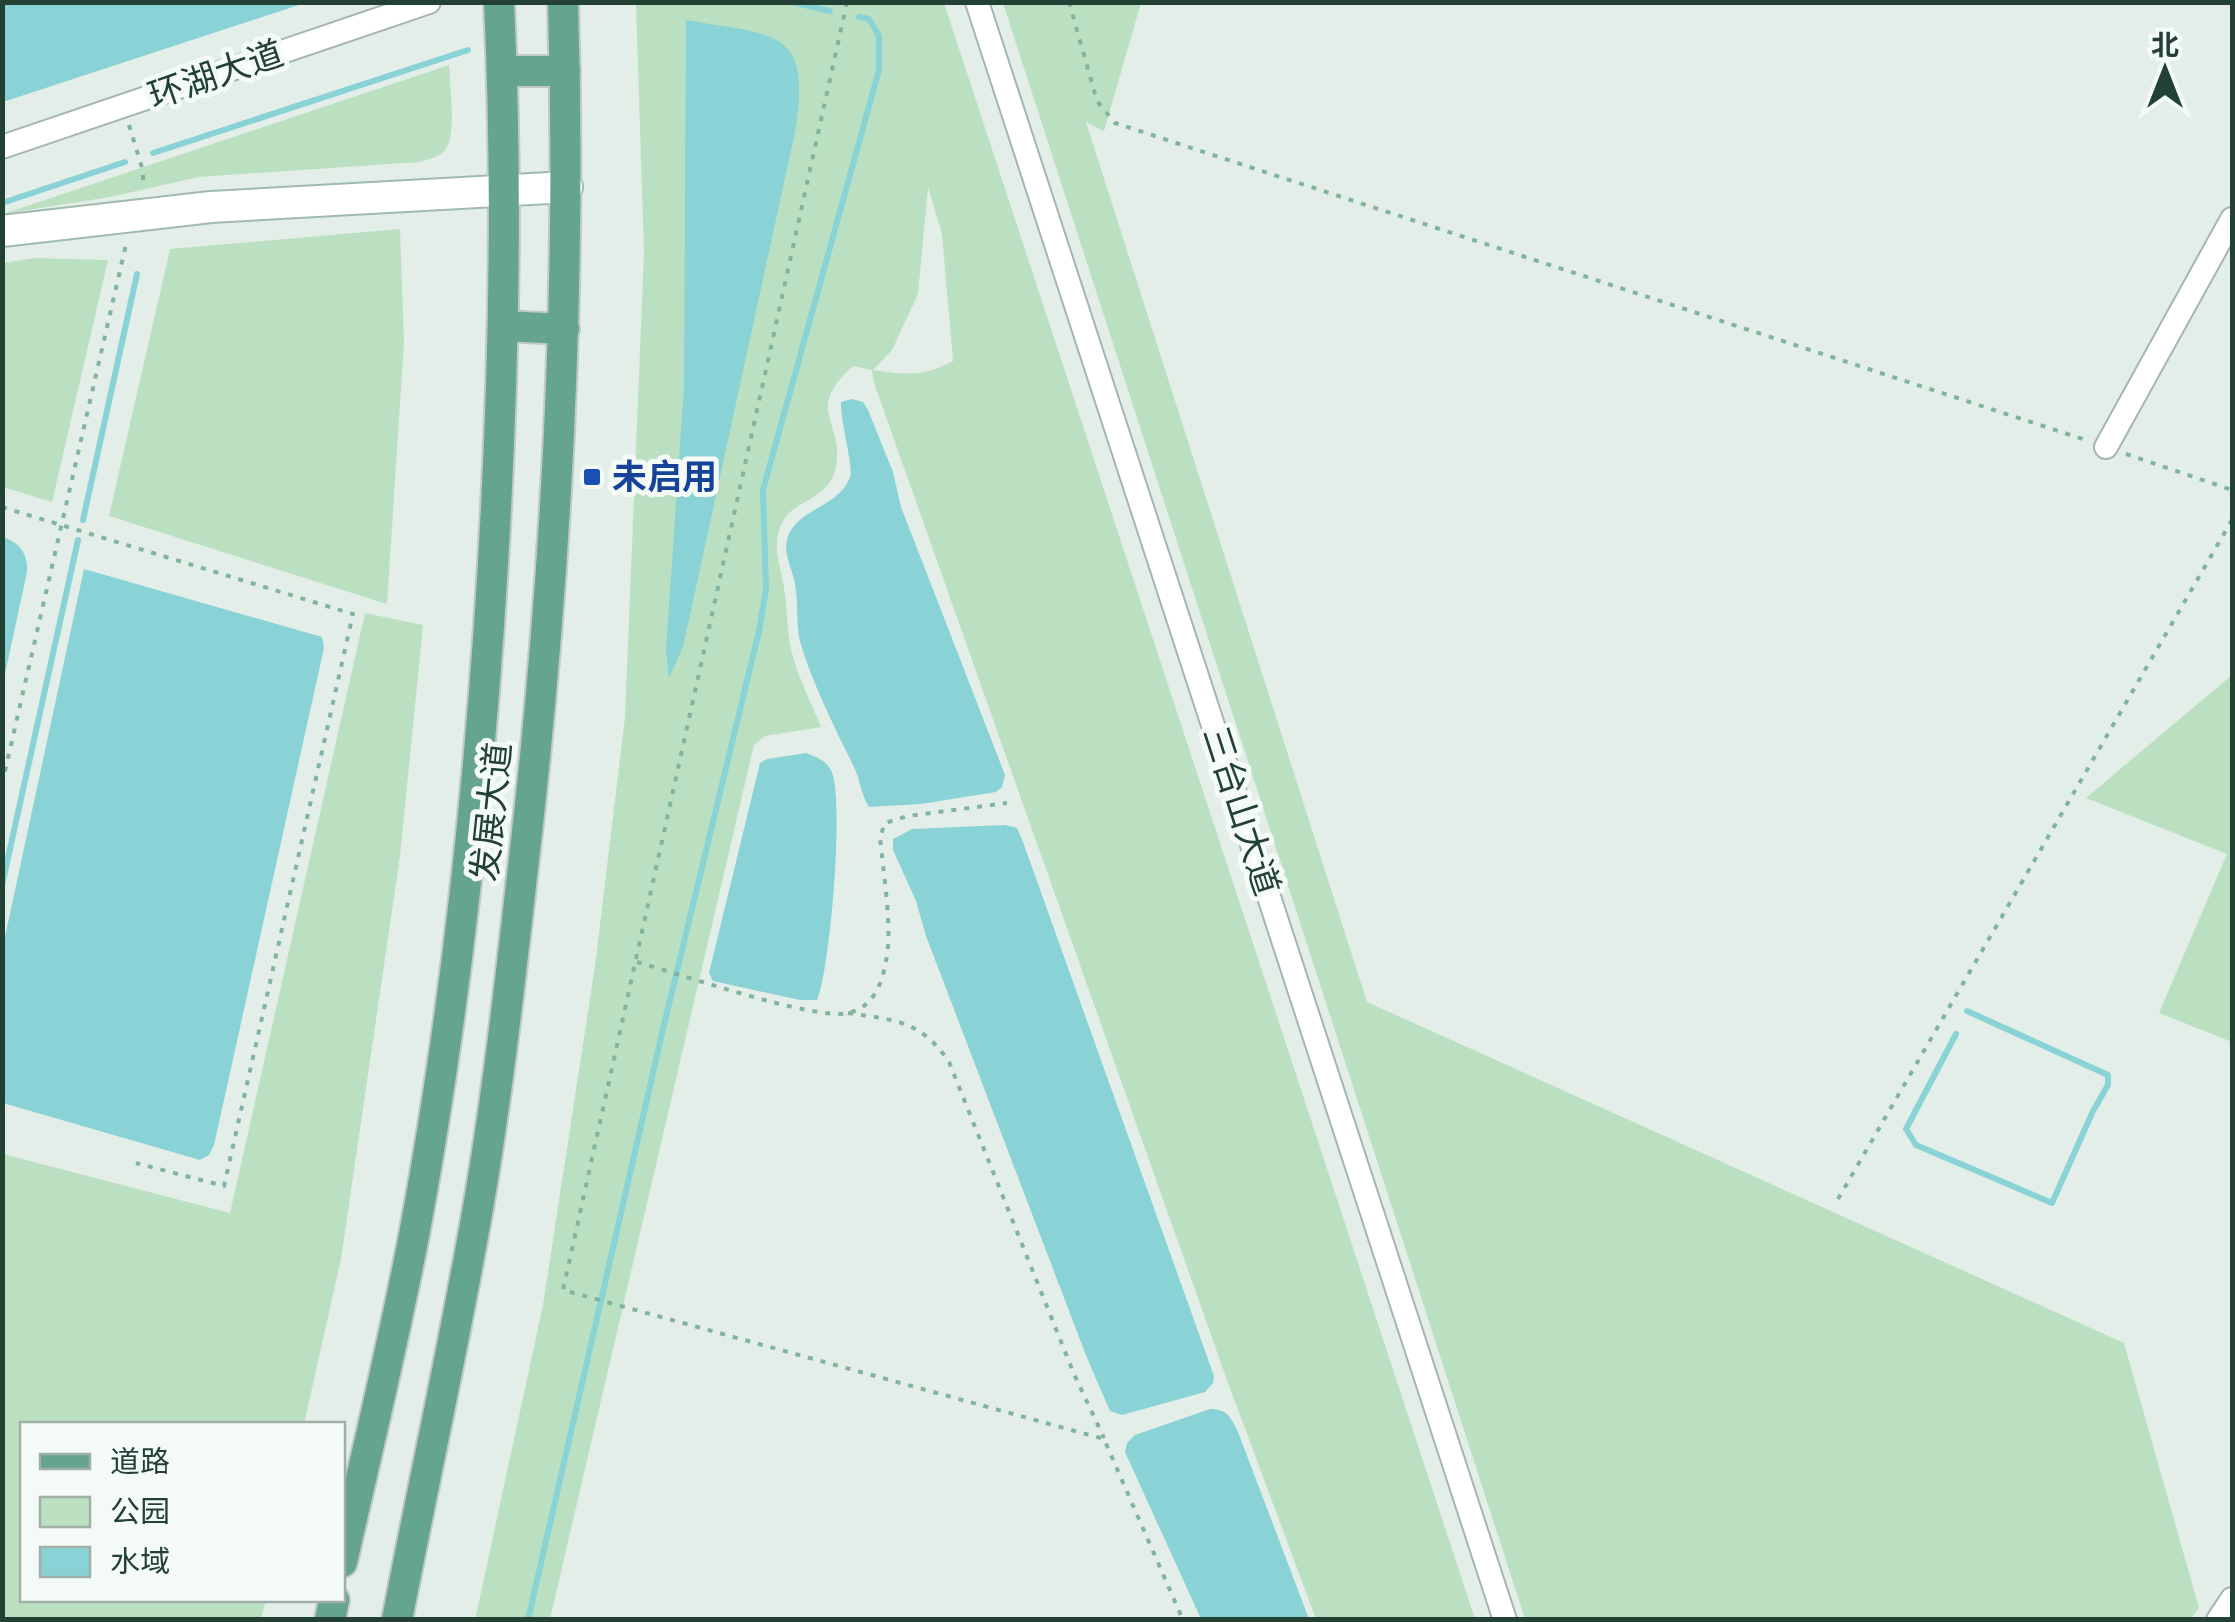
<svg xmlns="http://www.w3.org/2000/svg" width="2235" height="1622" font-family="Roboto,'Noto Sans SC',sans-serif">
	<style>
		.green { fill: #bbe0c1; fill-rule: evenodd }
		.water { fill: #89d2d5 }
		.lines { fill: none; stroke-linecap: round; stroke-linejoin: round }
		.stream { stroke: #89d2d5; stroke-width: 6 }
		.street-casing { stroke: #a5b6ae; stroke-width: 26 }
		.secondary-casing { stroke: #a1baae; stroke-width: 34 }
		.primary-casing { stroke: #c1cac6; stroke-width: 34 }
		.path { stroke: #82b39e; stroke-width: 4; stroke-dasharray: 5 8; stroke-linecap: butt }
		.street { stroke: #fff; stroke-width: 22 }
		.secondary { stroke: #fff; stroke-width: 30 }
		.primary { stroke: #65a58d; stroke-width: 30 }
		.transit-dot { fill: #1a4fb4; stroke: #f4faf6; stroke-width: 4 }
		.labels { text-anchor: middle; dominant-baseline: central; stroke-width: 10; stroke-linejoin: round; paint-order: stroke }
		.street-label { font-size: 35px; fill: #224034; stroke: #f4faf6 }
		.transit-label { font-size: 35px; font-weight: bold; fill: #164399; stroke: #f4faf6; text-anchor: start }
	</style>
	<rect width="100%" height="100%" fill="#e3eee8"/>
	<g class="green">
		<path d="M636,3H944L1475,1619H1316L1228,1383L874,383L872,370L853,366C802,412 847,422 835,470C828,500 794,500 783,521C770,545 781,564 784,588C787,608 787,629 791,649C797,675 811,702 821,727L765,736L754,745L550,1619L475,1620L543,1305L595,966L625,717L644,253ZM928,187L942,234L953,361C923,377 906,375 873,370L892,350L918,294Z"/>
		<path d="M1003,3H1141L1104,131L1086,122L1367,1002L2124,1343L2199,1608L2190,1619H1525Z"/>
		<path d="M449,65C450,84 456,131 447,147C442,157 429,159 419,162L199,177L110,197L3,214Z"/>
		<path d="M400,229L404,342L387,604L109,516L170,249Z"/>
		<path d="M35,258L108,260L52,502L3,487V263Z"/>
		<path d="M365,613L423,625L400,856L341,1259L304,1424H22V1600H266L261,1619H3V1154L230,1213Z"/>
		<path d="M2232,675V1042L2159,1013L2227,854L2086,798Z"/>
	</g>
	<g class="water">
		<path d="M3,2H305V3L3,102Z"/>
		<path d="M686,20C773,36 813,26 795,132L683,647L669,678L666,650L684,387Z"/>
		<path d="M852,399L863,402L868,410L893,472L901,507L1005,775L1002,787L996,792L921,804L869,807C861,795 860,778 853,765C834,726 814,687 801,645C795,625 799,604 795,584C793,570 783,554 787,540C795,508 838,509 850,477C854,467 840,421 841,402Z"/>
		<path d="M3,537C20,543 28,554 27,572L3,683Z"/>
		<path d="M84,569L322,637L324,648L214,1145L209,1155L200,1160L3,1103V946Z"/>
		<path d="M806,753C815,756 826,761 831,770C845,798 830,969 817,1000H800L713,981L709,973L760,763L767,759Z"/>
		<path d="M1005,825L1017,828L1023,842L1214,1376L1213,1383L1205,1392L1122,1415L1110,1411L1087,1358L926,936L916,901L893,850V839L912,829Z"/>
		<path d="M1210,1409C1228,1409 1231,1418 1238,1432L1309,1619H1201L1125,1452L1127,1443L1135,1435Z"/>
	</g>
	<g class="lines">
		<g class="stream">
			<path d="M792,2L830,11"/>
			<path d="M153,153L468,50"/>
			<path d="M2,203L125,162"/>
			<path d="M83,520L137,274"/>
			<path d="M2,885L78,540"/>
			<path d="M1956,1034L1906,1129L1916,1145L2052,1203L2093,1111L2108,1085V1075L1967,1011"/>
			<path d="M528,1620L663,1029L759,631L766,590L763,490L879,70V36L869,19L859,17"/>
		</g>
		<g class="street-casing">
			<g id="street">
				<path d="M977,2L1505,1620"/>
				<path d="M2,147L429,2"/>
				<path d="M2106,447L2232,219"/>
				<path d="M2218,1620L2232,1599"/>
			</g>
		</g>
		<g class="secondary-casing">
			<path id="secondary" d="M2,231L211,207L567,187"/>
		</g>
		<g class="primary-casing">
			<g id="primary">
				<path d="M502,71H565"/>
				<path d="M504,326L564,329"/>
				<path d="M342,1562C367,1451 394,1341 415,1230C452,1031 475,828 489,626C503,419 509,211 499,2"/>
				<path d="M330,1620L334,1600"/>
				<path d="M397,1620C424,1480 455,1341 479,1202C497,1097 509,991 521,885C556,591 572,298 563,2"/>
			</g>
		</g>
		<g class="path">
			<path d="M847,2L563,1290L1104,1439L1183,1620"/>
			<path d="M1069,2L1097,101L1115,123L2089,441"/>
			<path d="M129,125L143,171V188"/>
			<path d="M2126,454L2232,490"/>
			<path d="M2,507L353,614L224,1186L136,1163"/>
			<path d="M2,784L127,240"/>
			<path d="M637,962C677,973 815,1021 848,1013C873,1008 882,984 886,961C893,929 883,871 880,837L885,823L908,816L1007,803"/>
			<path d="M848,1013C894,1020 921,1020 949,1062L1074,1374L1104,1438"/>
			<path d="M1838,1199L2232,520"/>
		</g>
		<use href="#street" class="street"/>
		<use href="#secondary" class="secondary"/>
		<use href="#primary" class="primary"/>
	</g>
	<rect class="transit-dot" x="582" y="467" width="20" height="20" rx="5"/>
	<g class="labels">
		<g class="street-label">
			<text transform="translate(216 75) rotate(-19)">环湖大道</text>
			<text transform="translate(1241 811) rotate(72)">三台山大道</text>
			<text transform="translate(492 812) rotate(-84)">发展大道</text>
		</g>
		<g class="transit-label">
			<text x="612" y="477">未启用</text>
		</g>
	</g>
	<rect width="2235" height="1622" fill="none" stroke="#224034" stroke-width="10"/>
	<rect x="20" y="1422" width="325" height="180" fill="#f4faf6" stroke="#a0b0a8" stroke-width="2.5"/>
	<rect x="40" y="1454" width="50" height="15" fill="#65a58d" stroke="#a0b0a8" stroke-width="2.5"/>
	<text x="110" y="1472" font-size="30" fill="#224034">道路</text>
	<rect x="40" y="1497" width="50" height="30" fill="#bbe0c1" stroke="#a0b0a8" stroke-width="2.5"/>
	<text x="110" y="1522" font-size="30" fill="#224034">公园</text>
	<rect x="40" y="1547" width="50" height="30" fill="#89d2d5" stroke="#a0b0a8" stroke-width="2.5"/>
	<text x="110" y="1572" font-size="30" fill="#224034">水域</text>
	<g transform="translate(2165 70)" stroke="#f4faf6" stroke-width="8" paint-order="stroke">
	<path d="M0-8L18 38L0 25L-18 38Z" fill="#224034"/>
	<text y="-15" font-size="28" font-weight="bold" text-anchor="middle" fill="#224034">北</text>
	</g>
</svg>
